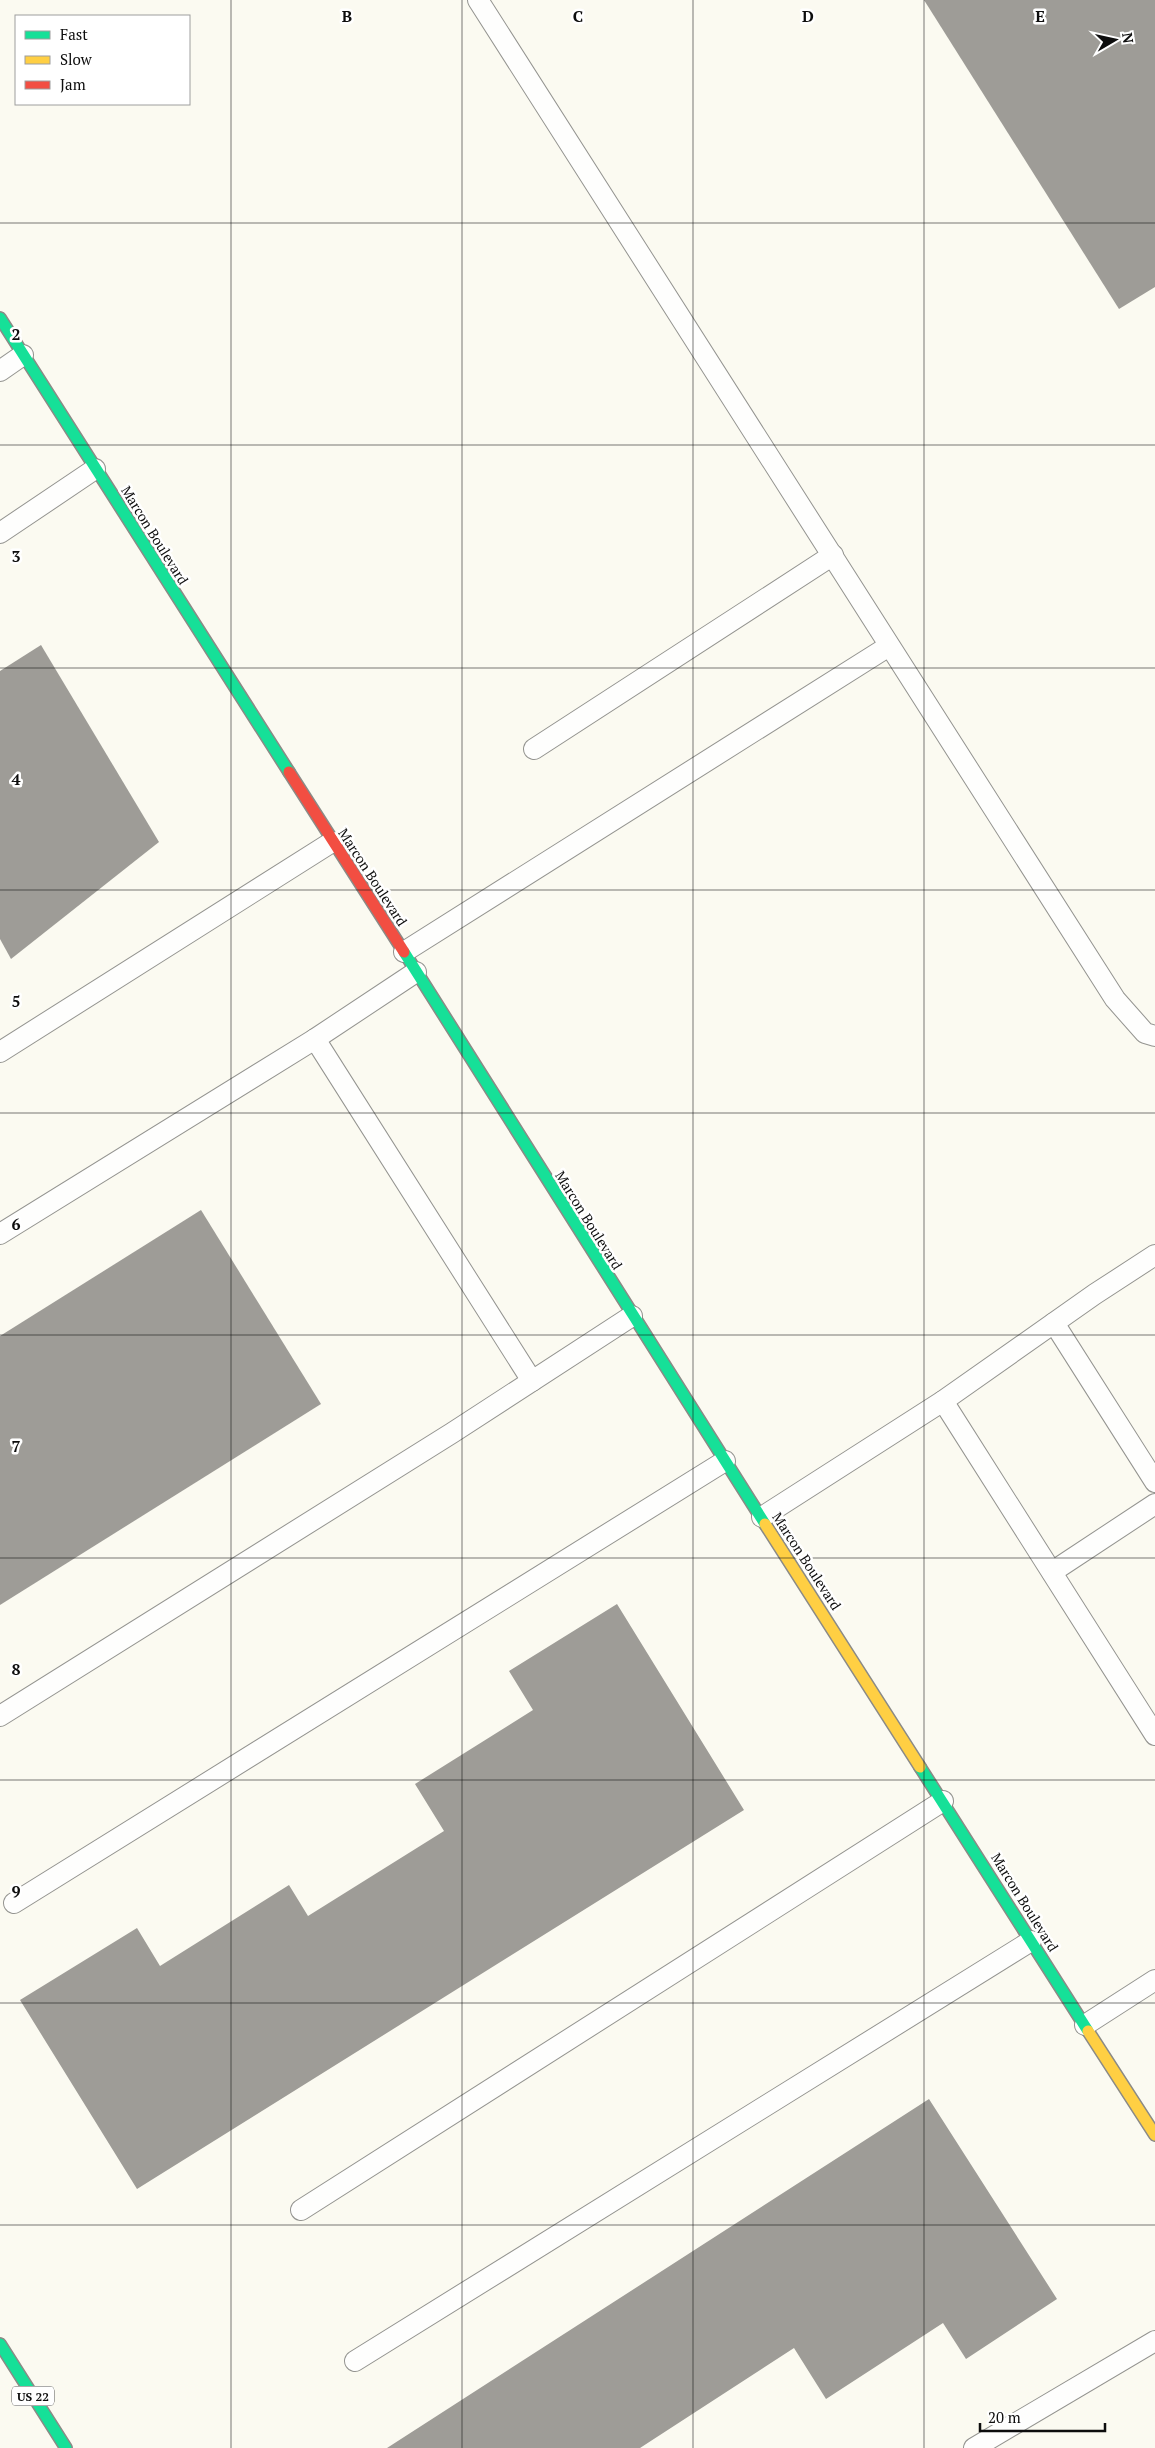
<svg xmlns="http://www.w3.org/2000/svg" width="1155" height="2448" font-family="'PT Serif',serif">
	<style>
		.building { fill: #9e9c97 }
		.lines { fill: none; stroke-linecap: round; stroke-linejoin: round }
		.lane-casing { stroke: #949490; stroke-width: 22 }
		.fast-casing { stroke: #8b8a86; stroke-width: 14 }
		.slow-casing { stroke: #8b8a86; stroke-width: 14 }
		.jam-casing { stroke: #8b8a86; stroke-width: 14 }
		.lane { stroke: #fefefd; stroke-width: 20 }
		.fast { stroke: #16e098; stroke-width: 11 }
		.slow { stroke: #ffcf43; stroke-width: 11 }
		.jam { stroke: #f24e42; stroke-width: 11 }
		.grid { fill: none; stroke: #0d0d0d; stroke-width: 1; stroke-opacity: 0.55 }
		.labels { text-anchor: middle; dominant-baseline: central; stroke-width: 5; stroke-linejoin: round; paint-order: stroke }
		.shield { fill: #fff; stroke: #565656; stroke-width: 1 }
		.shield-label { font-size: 12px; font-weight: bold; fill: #0d0d0d }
		.street-label { font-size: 14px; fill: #0d0d0d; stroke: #fff }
		.grid-label { font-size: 16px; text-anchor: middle; font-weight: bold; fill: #0d0d0d; stroke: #fff; stroke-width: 5; stroke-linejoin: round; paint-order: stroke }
	</style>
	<rect width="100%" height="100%" fill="#fbfaf1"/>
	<g class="building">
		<path d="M924,0H1155V287L1119,309Z"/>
		<path d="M41,645L159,842L11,959L0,939V671Z"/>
		<path d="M201,1210L321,1404L0,1605V1336Z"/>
		<path d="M617,1604L744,1810L137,2189L20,2000L137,1928L160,1966L289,1885L308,1916L444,1831L415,1784L533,1710L509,1671Z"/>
		<path d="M929,2099L1057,2299L966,2359L943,2323L826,2399L794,2348L640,2448H387Z"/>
	</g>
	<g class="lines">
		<g class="lane-casing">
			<g id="lane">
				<path d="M478,0L1115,999L1145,1033L1155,1036"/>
				<path d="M0,371L23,355"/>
				<path d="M0,533L95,469"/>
				<path d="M534,749L833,555"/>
				<path d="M404,952L889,646"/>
				<path d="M315,1039L532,1381"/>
				<path d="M0,1052L332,842"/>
				<path d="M0,1234L315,1039L416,972"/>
				<path d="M1054,1323L1155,1482"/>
				<path d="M943,1401L1155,1735"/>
				<path d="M762,1517L943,1401L1095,1294L1155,1255"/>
				<path d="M1052,1572L1155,1504"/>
				<path d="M0,1716L452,1433L632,1316"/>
				<path d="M14,1903L725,1461"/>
				<path d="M1085,2025L1155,1980"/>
				<path d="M301,2210L943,1801"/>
				<path d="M355,2361L1031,1941"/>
				<path d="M974,2448L1155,2341"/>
			</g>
		</g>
		<g class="fast-casing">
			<g id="fast">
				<path d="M0,318L289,772"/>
				<path d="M404,952L765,1524"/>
				<path d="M920,1767L1088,2031"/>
				<path d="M0,2344L66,2448"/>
			</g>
		</g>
		<g class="slow-casing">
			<g id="slow">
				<path d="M765,1524L920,1767"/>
				<path d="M1088,2031L1155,2135"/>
			</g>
		</g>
		<g class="jam-casing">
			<path id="jam" d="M289,772L404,952"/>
		</g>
		<use href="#lane" class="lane"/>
		<use href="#fast" class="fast"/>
		<use href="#slow" class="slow"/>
		<use href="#jam" class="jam"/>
	</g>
	<path class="grid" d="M231,0V2448M462,0V2448M693,0V2448M924,0V2448M0,223H1155M0,445H1155M0,668H1155M0,890H1155M0,1113H1155M0,1335H1155M0,1558H1155M0,1780H1155M0,2003H1155M0,2225H1155"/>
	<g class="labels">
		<rect class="shield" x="12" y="2386.5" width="42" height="19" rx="4"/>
		<g class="shield-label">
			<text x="33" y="2396">US 22</text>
		</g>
		<g class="street-label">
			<text transform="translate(155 535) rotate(58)">Marcon Boulevard</text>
			<text transform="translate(373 877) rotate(57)">Marcon Boulevard</text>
			<text transform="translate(589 1220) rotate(58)">Marcon Boulevard</text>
			<text transform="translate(807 1561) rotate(57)">Marcon Boulevard</text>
			<text transform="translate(1025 1902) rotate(58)">Marcon Boulevard</text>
		</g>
	</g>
	<g class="grid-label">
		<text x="347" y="22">B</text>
		<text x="578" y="22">C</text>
		<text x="808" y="22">D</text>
		<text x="1040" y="22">E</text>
		<text x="16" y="340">2</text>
		<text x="16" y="562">3</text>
		<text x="16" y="785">4</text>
		<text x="16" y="1007">5</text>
		<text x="16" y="1230">6</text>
		<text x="16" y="1452">7</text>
		<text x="16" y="1675">8</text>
		<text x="16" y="1897">9</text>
	</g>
	<rect x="15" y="15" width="175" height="90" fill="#ffffff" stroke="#9e9e9e"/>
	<rect x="25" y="31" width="25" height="8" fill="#16e098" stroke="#9e9e9e"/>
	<text x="60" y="40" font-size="15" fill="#0d0d0d">Fast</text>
	<rect x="25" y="56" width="25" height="8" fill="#ffcf43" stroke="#9e9e9e"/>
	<text x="60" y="65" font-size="15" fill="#0d0d0d">Slow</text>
	<rect x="25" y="81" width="25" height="8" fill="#f24e42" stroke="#9e9e9e"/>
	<text x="60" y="90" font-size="15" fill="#0d0d0d">Jam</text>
	<g transform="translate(1115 40) rotate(81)" stroke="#ffffff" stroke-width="4" paint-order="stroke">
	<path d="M0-4L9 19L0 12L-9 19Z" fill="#0d0d0d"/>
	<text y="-8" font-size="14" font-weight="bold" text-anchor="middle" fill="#0d0d0d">N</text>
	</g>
	<path d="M980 2423v8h125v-8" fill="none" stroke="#0d0d0d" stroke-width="2.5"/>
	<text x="988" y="2423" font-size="15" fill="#0d0d0d" stroke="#ffffff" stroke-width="4" paint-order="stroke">20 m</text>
</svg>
